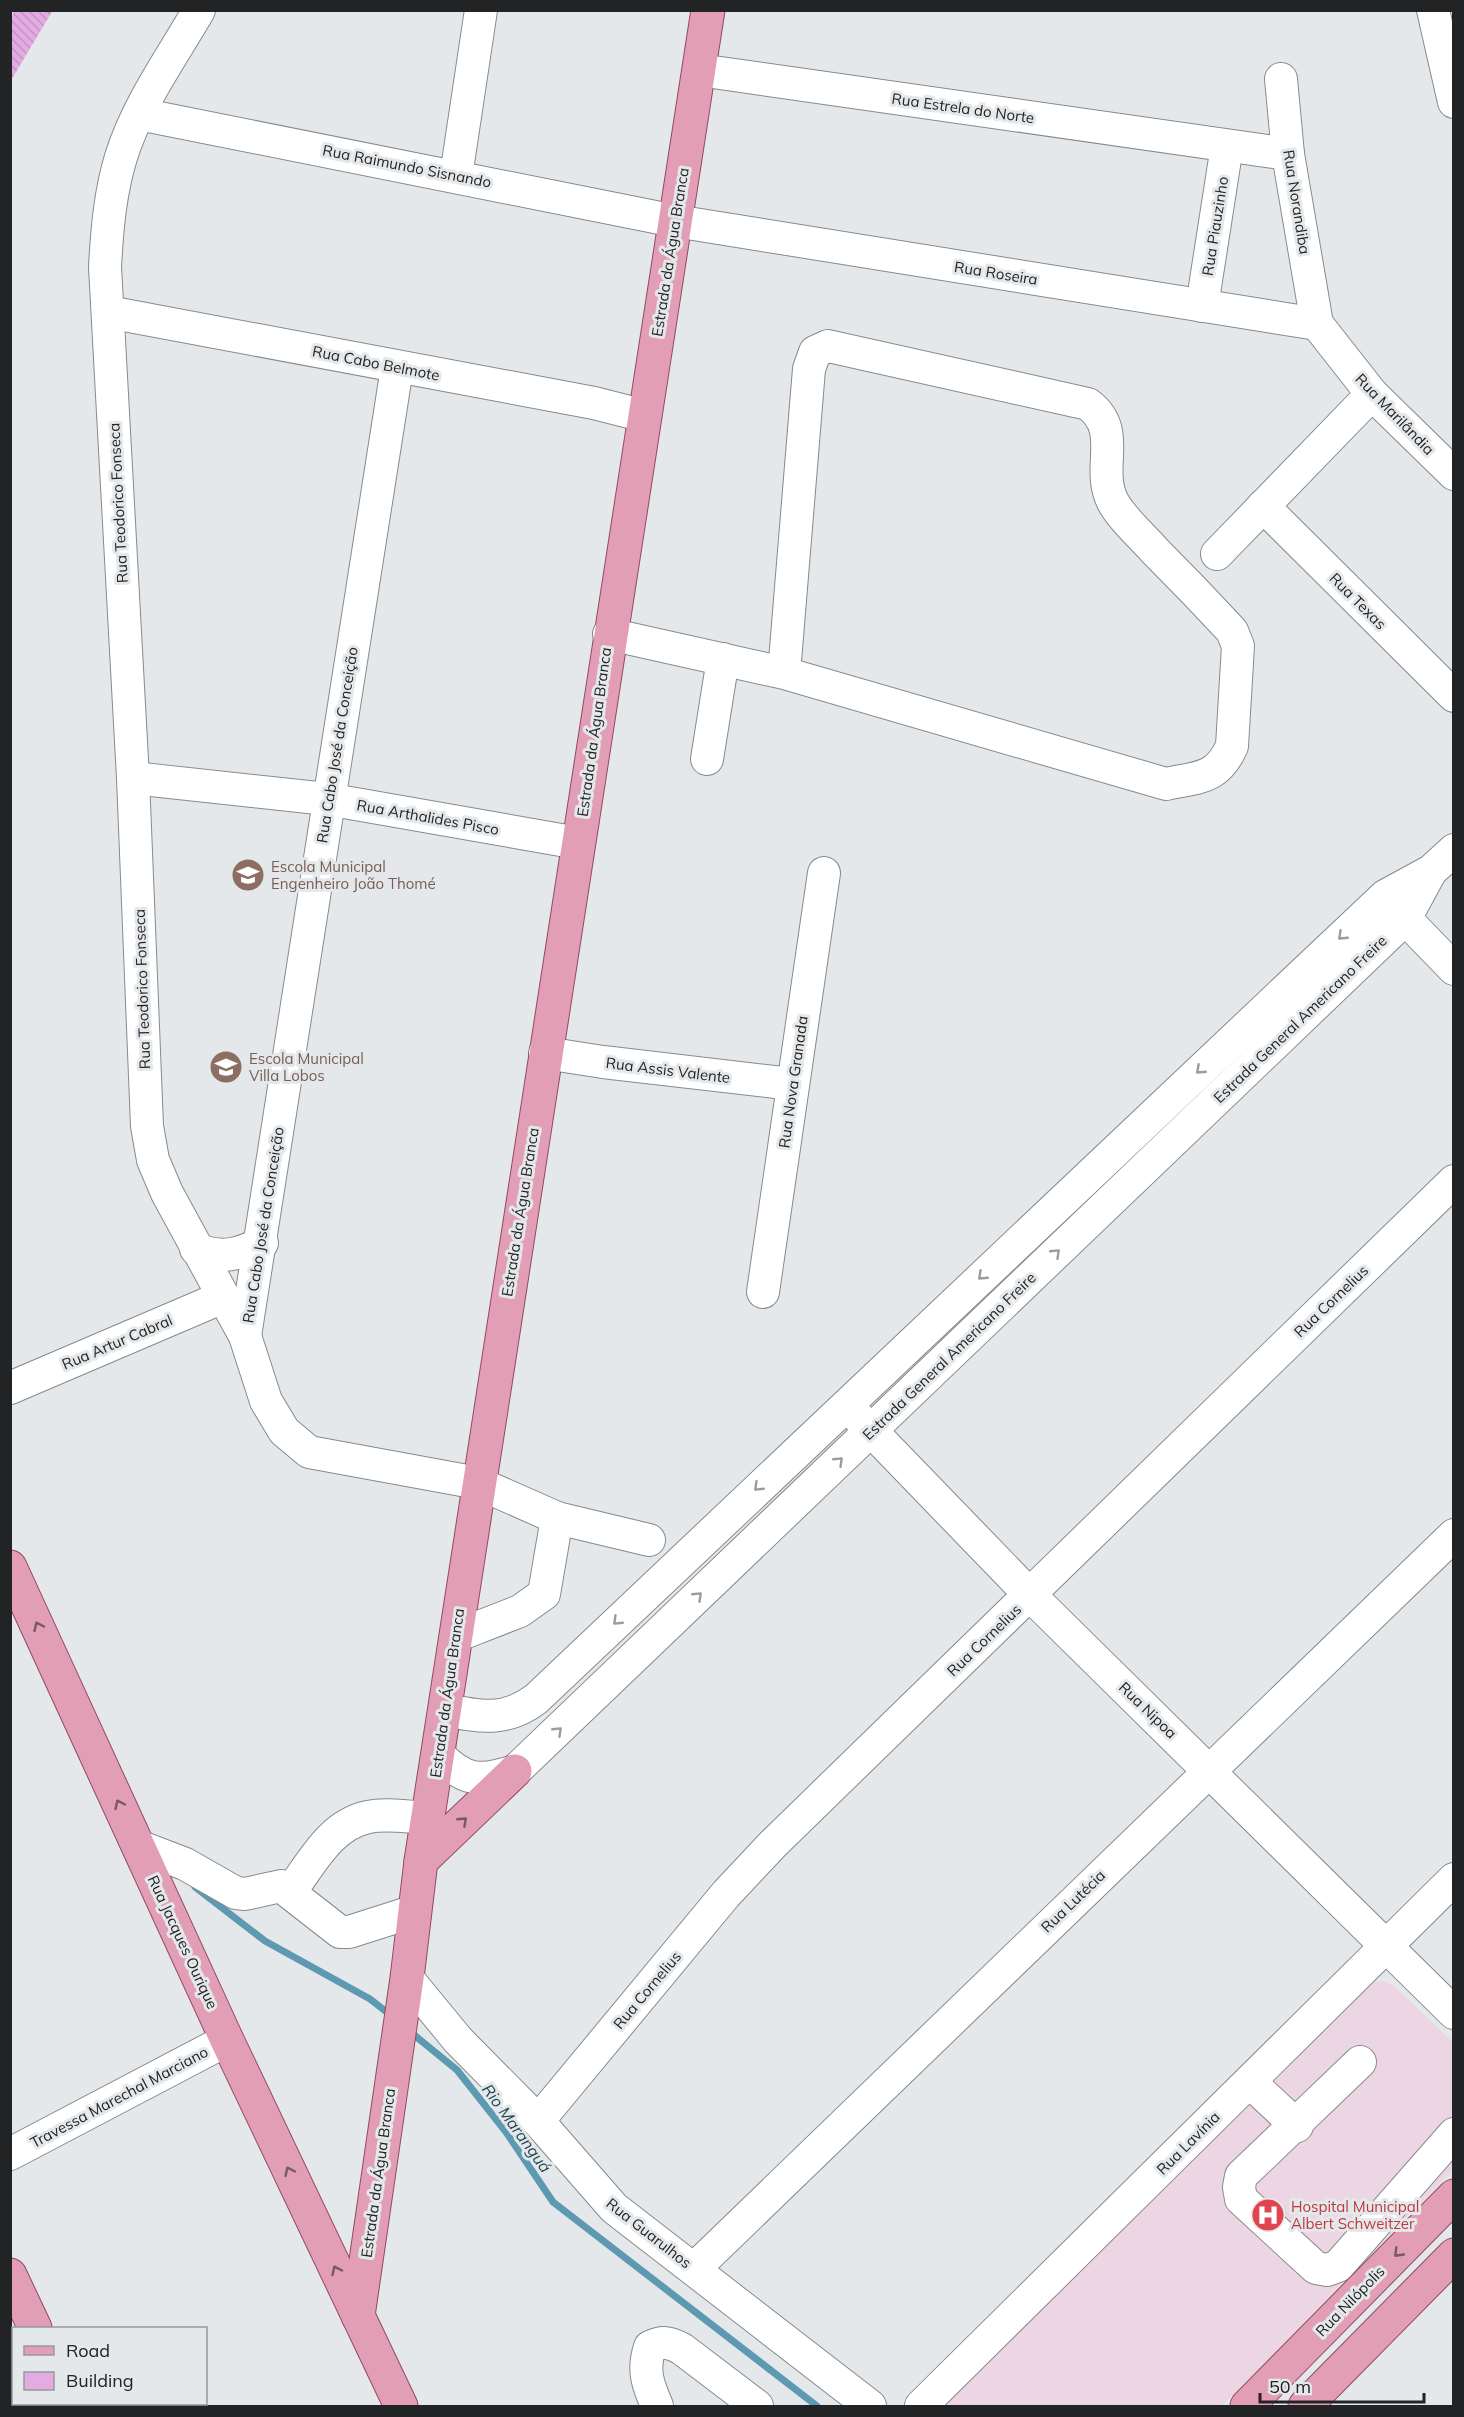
<svg xmlns="http://www.w3.org/2000/svg" width="1464" height="2417" font-family="Mulish,sans-serif">
	<style>
		.medical { fill: #edd6e3 }
		.lines { fill: none; stroke-linecap: round; stroke-linejoin: round }
		.stream { stroke: #5e99b2; stroke-width: 7 }
		.building { fill: url(#building-back-hatch) }
		.minor-casing { stroke: #878a8c; stroke-width: 34 }
		.major-casing { stroke: #924961; stroke-width: 35 }
		.minor { stroke: #fff; stroke-width: 32 }
		.major { stroke: #e29eb4; stroke-width: 33 }
		.oneway { stroke: #9c9c9c }
		.oneway2 { stroke: #785a65 }
		.labels { text-anchor: middle; dominant-baseline: central; stroke-width: 6; stroke-linejoin: round; paint-order: stroke }
		.street-label { font-size: 15px; fill: #222324; stroke: #e5e8ea }
		.education-label { font-size: 15px; fill: #785e54; stroke: #e5e8ea; text-anchor: start }
		.health-label { font-size: 15px; fill: #be3a42; stroke: #e5e8ea; text-anchor: start }
		.water-label { font-size: 16px; font-style: italic; fill: #204655; stroke: #e5e8ea }
	</style>
	<defs>
		<pattern id="building-back-hatch" width="6" height="6" patternUnits="userSpaceOnUse" patternTransform="scale(1.5)"><rect width="6" height="6" fill="#e2ace3"/><path d="M-1 5l2 2M0 0l6 6M5-1l2 2" fill="none" stroke="#c294c3"/></pattern>
	</defs>
	<rect width="100%" height="100%" fill="#e5e8ea"/>
	<path class="medical" d="M1383,1981L1393,1985L1453,2042V2170L1222,2406H938L1371,1982Z"/>
	<g class="lines">
		<g class="stream">
			<path d="M195,1887L265,1941L370,1999L393,2017"/>
			<path d="M408,2030L457,2070L506,2132L553,2202L817,2406"/>
		</g>
	</g>
	<path class="building" d="M15,10H53L10,82V19Z"/>
	<g class="lines">
		<g class="minor-casing">
			<g id="minor">
				<path d="M199,10C172,57 137,105 121,157C110,193 107,230 105,267L133,778L147,1126L153,1160L167,1193L245,1336L266,1401L284,1431L309,1452L478,1483L557,1518L544,1594L520,1611L456,1636"/>
				<path d="M1433,10L1454,102"/>
				<path d="M699,70L1288,154"/>
				<path d="M1281,79L1288,154L1317,324L1372,394L1454,474"/>
				<path d="M139,114L675,221L1317,324"/>
				<path d="M456,176L481,10"/>
				<path d="M1202,306L1227,146"/>
				<path d="M108,312L594,403L645,416"/>
				<path d="M1263,506L1454,696"/>
				<path d="M1217,554L1372,394"/>
				<path d="M609,634L784,673L1166,784C1198,777 1217,780 1232,746L1238,646L1232,631C1207,604 1181,577 1155,551C1141,535 1123,520 1113,502C1095,467 1124,431 1088,404L828,346L815,352L809,369L784,673"/>
				<path d="M707,759L723,659"/>
				<path d="M133,778L327,799L578,843"/>
				<path d="M1391,904L1454,969"/>
				<path d="M545,1053L603,1062L792,1084"/>
				<path d="M196,1249C222,1259 238,1255 262,1243"/>
				<path d="M763,1292L824,873"/>
				<path d="M245,1336L397,368"/>
				<path d="M10,1388L223,1297"/>
				<path d="M856,1415L1030,1595L1454,2013"/>
				<path d="M557,1518L649,1540"/>
				<path d="M446,1710C480,1717 506,1722 536,1699L1385,896L1431,871L1454,850"/>
				<path d="M439,1755C465,1782 481,1782 515,1771L1405,919L1431,871"/>
				<path d="M138,1846L185,1864L236,1893L245,1894L281,1886L340,1932H349L415,1911"/>
				<path d="M290,1892C312,1863 330,1825 368,1817C386,1813 409,1817 428,1818"/>
				<path d="M407,1978L458,2040L538,2121L614,2208L870,2406"/>
				<path d="M1360,2062L1241,2176L1239,2187L1241,2199L1316,2268L1327,2270L1338,2266L1454,2134"/>
				<path d="M1250,2082L1297,2126"/>
				<path d="M538,2121L726,1894L773,1844L1454,1181"/>
				<path d="M10,2154L227,2040"/>
				<path d="M694,2269L1454,1535"/>
				<path d="M657,2406C648,2385 642,2370 650,2347C662,2341 669,2342 682,2349L757,2406"/>
				<path d="M921,2406L1454,1879"/>
			</g>
		</g>
		<g class="major-casing">
			<g id="major">
				<path d="M10,1567L227,2040L401,2406"/>
				<path d="M421,1861L515,1771"/>
				<path d="M10,2275L35,2328"/>
				<path d="M358,2316L407,1978L421,1861L708,10"/>
				<path d="M69,2404L70,2406"/>
				<path d="M1247,2406L1454,2196"/>
				<path d="M1305,2406L1454,2255"/>
			</g>
		</g>
		<use href="#minor" class="minor"/>
		<use href="#major" class="major"/>
	</g>
	<defs><path id="oneway-chevron" d="M-2-3.5L2.5 0L-2 3.5" fill="none" stroke-width="1.6" stroke-linecap="round" stroke-linejoin="round" transform="scale(1.5)"/></defs>
	<g class="oneway">
		<use href="#oneway-chevron" transform="translate(1342 936) rotate(137)"/>
		<use href="#oneway-chevron" transform="translate(1200 1070) rotate(137)"/>
		<use href="#oneway-chevron" transform="translate(1056 1253) rotate(-44)"/>
		<use href="#oneway-chevron" transform="translate(982 1276) rotate(137)"/>
		<use href="#oneway-chevron" transform="translate(839 1461) rotate(-44)"/>
		<use href="#oneway-chevron" transform="translate(758 1487) rotate(136)"/>
		<use href="#oneway-chevron" transform="translate(698 1596) rotate(-44)"/>
		<use href="#oneway-chevron" transform="translate(617 1621) rotate(136)"/>
		<use href="#oneway-chevron" transform="translate(558 1731) rotate(-44)"/>
	</g>
	<g class="oneway2">
		<use href="#oneway-chevron" transform="translate(38 1626) rotate(-115)"/>
		<use href="#oneway-chevron" transform="translate(119 1804) rotate(-115)"/>
		<use href="#oneway-chevron" transform="translate(463 1821) rotate(-43)"/>
		<use href="#oneway-chevron" transform="translate(289 2171) rotate(-115)"/>
		<use href="#oneway-chevron" transform="translate(1398 2253) rotate(134)"/>
		<use href="#oneway-chevron" transform="translate(336 2270) rotate(-115)"/>
	</g>
	<defs>
		<g id="school-disc" transform="scale(1.725)"><circle r="9.5" fill="#8d6e63" stroke="#e5e8ea"/><path d="M0-5L7-2L0 1L-7-2ZM-4 1L0 2.5L4 1V4Q0 6-4 4Z" fill="#fff"/></g>
		<g id="hospital-disc" transform="scale(1.725)"><circle r="9.5" fill="#e0444e" stroke="#e5e8ea"/><path d="M-5-5h3v3.5h4V-5h3V5h-3V1.5h-4V5h-3Z" fill="#fff"/></g>
	</defs>
	<g fill-rule="evenodd">
		<use href="#school-disc" x="248" y="875"/>
		<use href="#school-disc" x="226" y="1067"/>
		<use href="#hospital-disc" x="1268" y="2215"/>
	</g>
	<g class="labels">
		<g class="street-label">
			<text transform="translate(963 108) rotate(8)">Rua Estrela do Norte</text>
			<text transform="translate(407 166) rotate(11)">Rua Raimundo Sisnando</text>
			<text transform="translate(1297 202) rotate(81)">Rua Norandiba</text>
			<text transform="translate(1215 226) rotate(-81)">Rua Piauzinho</text>
			<text transform="translate(670 252) rotate(-81)">Estrada da Água Branca</text>
			<text transform="translate(996 273) rotate(9)">Rua Roseira</text>
			<text transform="translate(376 363) rotate(11)">Rua Cabo Belmote</text>
			<text transform="translate(1395 414) rotate(46)">Rua Marilândia</text>
			<text transform="translate(118 503) rotate(-93)">Rua Teodorico Fonseca</text>
			<text transform="translate(1358 601) rotate(45)">Rua Texas</text>
			<text transform="translate(594 732) rotate(-82)">Estrada da Água Branca</text>
			<text transform="translate(337 745) rotate(-81)">Rua Cabo José da Conceição</text>
			<text transform="translate(428 817) rotate(10)">Rua Arthalides Pisco</text>
			<text transform="translate(142 989) rotate(-92)">Rua Teodorico Fonseca</text>
			<text transform="translate(1300 1019) rotate(-44)">Estrada General Americano Freire</text>
			<text transform="translate(668 1070) rotate(7)">Rua Assis Valente</text>
			<text transform="translate(793 1082) rotate(-82)">Rua Nova Granada</text>
			<text transform="translate(520 1212) rotate(-81)">Estrada da Água Branca</text>
			<text transform="translate(263 1225) rotate(-81)">Rua Cabo José da Conceição</text>
			<text transform="translate(1331 1301) rotate(-44)">Rua Cornelius</text>
			<text transform="translate(117 1342) rotate(-23)">Rua Artur Cabral</text>
			<text transform="translate(949 1356) rotate(-44)">Estrada General Americano Freire</text>
			<text transform="translate(984 1640) rotate(-44)">Rua Cornelius</text>
			<text transform="translate(447 1693) rotate(-82)">Estrada da Água Branca</text>
			<text transform="translate(1148 1710) rotate(44)">Rua Nipoa</text>
			<text transform="translate(1073 1901) rotate(-44)">Rua Lutécia</text>
			<text transform="translate(183 1942) rotate(65)">Rua Jacques Ourique</text>
			<text transform="translate(647 1990) rotate(-50)">Rua Cornelius</text>
			<text transform="translate(119 2097) rotate(-28)">Travessa Marechal Marciano</text>
			<text transform="translate(1188 2143) rotate(-45)">Rua Lavínia</text>
			<text transform="translate(378 2173) rotate(-82)">Estrada da Água Branca</text>
			<text transform="translate(649 2233) rotate(38)">Rua Guarulhos</text>
			<text transform="translate(1350 2301) rotate(-46)">Rua Nilópolis</text>
		</g>
		<g class="education-label">
			<text x="271" y="866">Escola Municipal<tspan x="271" dy="17">Engenheiro João Thomé</tspan></text>
			<text x="249" y="1058">Escola Municipal<tspan x="249" dy="17">Villa Lobos</tspan></text>
		</g>
		<g class="health-label">
			<text x="1291" y="2206">Hospital Municipal<tspan x="1291" dy="17">Albert Schweitzer</tspan></text>
		</g>
		<g class="water-label">
			<text transform="translate(517 2128) rotate(54)">Rio Maranguá</text>
		</g>
	</g>
	<rect width="1464" height="2417" fill="none" stroke="#222324" stroke-width="24"/>
	<rect x="12" y="2327" width="195" height="78" fill="#e5e8ea" stroke="#97999b" stroke-width="1.5"/>
	<rect x="24" y="2346" width="30" height="9" fill="#e29eb4" stroke="#97999b" stroke-width="1.5"/>
	<text x="66" y="2357" font-size="18" fill="#222324">Road</text>
	<rect x="24" y="2372" width="30" height="18" fill="#e2ace3" stroke="#97999b" stroke-width="1.5"/>
	<text x="66" y="2387" font-size="18" fill="#222324">Building</text>
	<path d="M1260 2393v9h164v-9" fill="none" stroke="#222324" stroke-width="3"/>
	<text x="1269" y="2393" font-size="18" fill="#222324" stroke="#e5e8ea" stroke-width="4.5" paint-order="stroke">50 m</text>
</svg>
